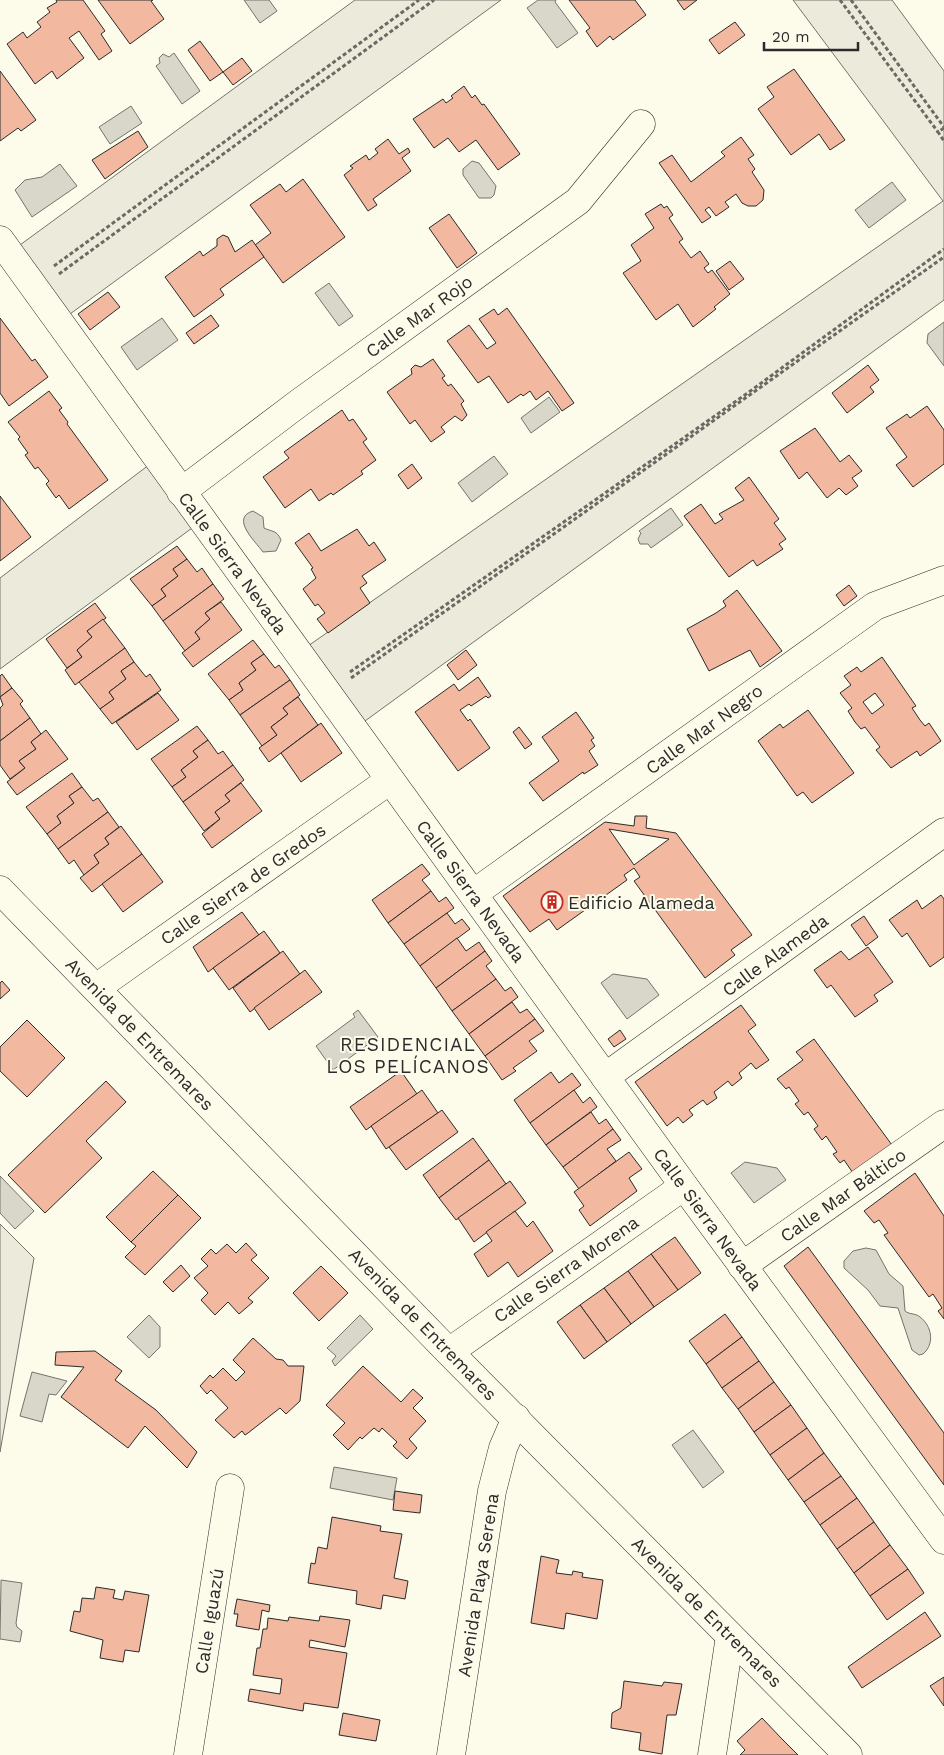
<svg xmlns="http://www.w3.org/2000/svg" width="944" height="1755" font-family="'Work Sans',sans-serif">
	<style>
		.green { fill: #ecebdb; stroke: #74746e }
		.parking { fill: #eceadb; stroke: #74746e }
		.water { fill: #d8d7c9; stroke: #74746e }
		.building { fill: #f2b8a0; stroke: #2b2b2b; fill-rule: evenodd }
		.lines { fill: none; stroke-linecap: round; stroke-linejoin: round }
		.minor-casing { stroke: #2b2b2b; stroke-width: 29 }
		.path { stroke: #6a6964; stroke-width: 3; stroke-dasharray: 4 2.5; stroke-linecap: butt }
		.minor { stroke: #fdfbea; stroke-width: 28 }
		.labels { text-anchor: middle; dominant-baseline: central; stroke-width: 4; stroke-linejoin: round; paint-order: stroke }
		.street-label { font-size: 18px; fill: #2b2b2b; stroke: #fdfbea }
		.poi-label { font-size: 18px; fill: #2b2b2b; stroke: #fdfbea; text-anchor: start }
		.neighbourhood-label { font-size: 19px; letter-spacing: 1px; fill: #2b2b2b; stroke: #fdfbea }
	</style>
	<rect width="100%" height="100%" fill="#fdfbea"/>
	<g class="green">
		<path d="M355,0H501L59,322L9,253Z"/>
		<path d="M793,0H892L944,71V300L354,729L298,653L943,201Z"/>
		<path d="M0,1224L34,1258L0,1452Z"/>
	</g>
	<path class="parking" d="M158,458L203,520L0,669V578Z"/>
	<g class="water">
		<path d="M244,0H269L277,11L260,23Z"/>
		<path d="M538,0H556L555,2L578,33L557,48L527,8Z"/>
		<path d="M174,53L200,91L182,104L156,66L160,63L159,58L163,54L169,57Z"/>
		<path d="M131,106L142,123L110,144L99,127Z"/>
		<path d="M472,161L479,163L496,186L494,195L491,198H479L463,175V169Z"/>
		<path d="M60,164L77,186L32,217L15,190L25,180L42,177Z"/>
		<path d="M892,182L906,200L869,228L855,210Z"/>
		<path d="M329,283L353,316L339,326L315,293Z"/>
		<path d="M162,318L178,340L137,370L121,347Z"/>
		<path d="M944,322V366L927,343L928,334Z"/>
		<path d="M549,397L560,412L531,433L521,418Z"/>
		<path d="M494,456L508,474L472,502L458,483Z"/>
		<path d="M671,508L683,525L651,548L648,544H640L638,539L641,533L639,531Z"/>
		<path d="M253,511L263,517L264,528C272,532 277,530 281,540L276,551L263,552C255,541 230,518 253,511Z"/>
		<path d="M613,974L647,979L659,995L627,1019L601,983Z"/>
		<path d="M358,1010L378,1037L333,1070L316,1046L355,1017L353,1014Z"/>
		<path d="M745,1162L777,1168L786,1180L754,1203L731,1173Z"/>
		<path d="M0,1176L34,1211L15,1229L0,1213Z"/>
		<path d="M866,1248L876,1250L889,1274L903,1286L905,1311C910,1315 916,1313 920,1317C932,1326 935,1344 923,1354L919,1355L912,1350L898,1308L880,1306L868,1290L844,1268V1261L853,1251Z"/>
		<path d="M149,1315L160,1327V1347L149,1358L127,1337Z"/>
		<path d="M360,1315L373,1329L335,1366L332,1361L336,1356L327,1348Z"/>
		<path d="M32,1372L67,1381L56,1395L49,1394L42,1422L20,1416Z"/>
		<path d="M693,1430L724,1472L703,1488L672,1445Z"/>
		<path d="M334,1467L397,1478L393,1500L330,1488Z"/>
		<path d="M1,1580L22,1583L16,1623L17,1627L22,1631L20,1642L0,1639Z"/>
	</g>
	<g class="building">
		<path d="M56,0H83L105,31L101,34L112,51L99,60L79,31L69,38L84,58L57,79L52,71L35,84L7,44L23,32L27,38L41,27L37,22L50,12L47,8L57,2Z"/>
		<path d="M98,0H153L151,1L164,19L130,44Z"/>
		<path d="M569,0H635L646,15L613,40L610,36L597,47L586,31L590,28Z"/>
		<path d="M677,0H697L684,10Z"/>
		<path d="M735,22L745,35L719,54L709,40Z"/>
		<path d="M200,41L223,72L210,81L188,50Z"/>
		<path d="M242,58L252,71L233,85L223,72Z"/>
		<path d="M794,69L845,140L830,150L819,134L791,155L758,109L774,97L767,87Z"/>
		<path d="M0,71L36,120L21,131L18,128L0,141Z"/>
		<path d="M464,86L472,98L475,95L482,105L484,104L520,154L498,170L476,140L459,152L448,138L434,148L413,119L443,99L446,103L453,98L451,96Z"/>
		<path d="M138,131L148,147L105,179L92,160Z"/>
		<path d="M741,137L754,155L748,159L755,169L752,172L764,190L763,200L756,206H748L742,203L736,194L725,202L729,207L716,216L709,207L705,210L711,217L702,223L659,163L672,155L691,182L725,156L721,152Z"/>
		<path d="M388,139L399,154L408,148L410,152L402,158L411,171L373,199L377,205L368,211L344,175L353,168L350,166L366,155L369,160L378,153L375,149Z"/>
		<path d="M303,179L345,237L283,283L255,245L271,233L250,205L280,184L286,192Z"/>
		<path d="M661,204L664,208L667,206L673,215L669,218L683,239L679,242L691,258L700,251L709,264L704,268L708,273L712,270L730,294L714,307L716,309L693,327L678,304L656,320L623,273L641,261L631,245L654,228L645,214Z"/>
		<path d="M449,214L477,253L457,268L429,228Z"/>
		<path d="M223,235L228,237L235,252L252,240L264,257L220,289L224,295L194,317L165,277L200,251L203,256L217,246V239Z"/>
		<path d="M730,261L744,279L729,290L716,271Z"/>
		<path d="M108,292L120,307L90,330L78,314Z"/>
		<path d="M507,308L574,403L562,411L548,391L536,400L530,391L523,396L521,394L508,403L489,376L478,383L447,341L469,325L487,349L496,343L479,319L494,309L498,315Z"/>
		<path d="M211,315L219,326L194,344L186,333Z"/>
		<path d="M0,318L32,361L35,359L48,377L9,406L0,393Z"/>
		<path d="M433,359L445,376L442,378L448,386L451,384L464,401L461,404L467,415L462,421L455,416L441,427L445,432L431,442L415,420L410,424L387,392L412,374L411,369L415,365L421,367Z"/>
		<path d="M868,365L879,380L870,387L874,392L847,413L832,393Z"/>
		<path d="M49,391L62,408L59,410L68,422L67,424L108,480L69,509L59,495L56,498L46,484L49,481L38,467L35,469L25,455L28,453L18,439L20,437L8,422Z"/>
		<path d="M927,406L944,430V464L913,487L896,465L907,457L886,428L907,414L910,418Z"/>
		<path d="M342,410L349,421L353,419L367,439L363,442L376,460L361,471L363,474L333,495L331,493L319,501L311,489L285,508L263,477L289,458L284,452Z"/>
		<path d="M815,428L840,462L849,455L862,471L852,478L858,486L846,495L839,488L827,498L807,472L799,479L780,451Z"/>
		<path d="M412,464L422,478L408,489L398,475Z"/>
		<path d="M749,477L779,519L774,523L786,539L779,544L783,549L757,566L753,560L729,577L684,516L701,504L715,524L723,519L719,514L744,500L735,488Z"/>
		<path d="M0,496L31,537L0,561Z"/>
		<path d="M357,529L369,546L374,542L386,560L362,576L367,583L360,588L370,603L328,633L317,619L325,613L318,604L315,606L303,589L316,578L311,569L313,568L295,543L309,533L321,551Z"/>
		<path d="M177,546L187,559L173,569L178,576L161,589L166,596L152,606L130,579Z"/>
		<path d="M187,559L197,572L202,568L213,584L163,621L152,606L166,596L161,589L178,576L173,569Z"/>
		<path d="M213,584L224,599L205,613L210,619L195,632L200,639L185,651L163,621Z"/>
		<path d="M849,585L857,596L844,606L836,595Z"/>
		<path d="M737,590L782,651L760,667L750,650L709,671L687,629L716,613L726,606L723,601Z"/>
		<path d="M221,602L242,630L193,667L182,653L200,639L195,632L210,619L205,613Z"/>
		<path d="M95,603L106,618L87,631L92,637L77,650L82,657L67,668L46,639Z"/>
		<path d="M103,619L125,648L75,685L65,670L82,657L77,650L92,637L87,631Z"/>
		<path d="M253,640L264,654L251,663L256,670L239,683L243,690L229,700L208,674Z"/>
		<path d="M125,648L134,662L121,671L126,679L109,692L114,699L100,709L79,682Z"/>
		<path d="M466,650L477,665L458,680L447,665Z"/>
		<path d="M264,654L275,668L279,665L290,680L240,715L229,700L243,690L239,683L256,670L251,663Z"/>
		<path d="M882,657L916,706L912,708L920,720L925,726L929,723L941,741L920,756L917,751L891,768L876,750L880,747L865,727L861,729L855,722L848,711L852,708L840,693L851,685L844,676L857,667L861,672ZM875,693L884,705L872,714L863,702Z"/>
		<path d="M134,662L146,677L150,674L161,690L112,724L100,709L114,699L109,692L126,679L121,671Z"/>
		<path d="M2,674L12,688L0,697V676Z"/>
		<path d="M478,677L491,696L488,698L486,696L471,706L469,704L460,710L468,721L470,719L490,748L458,771L415,712L454,684L459,691Z"/>
		<path d="M290,680L300,695L283,708L288,714L271,727L277,735L262,746L240,715Z"/>
		<path d="M12,688L23,701L20,704L30,718L0,741V708L3,705L0,697Z"/>
		<path d="M158,693L179,720L137,750L116,722Z"/>
		<path d="M298,697L318,725L269,762L259,748L277,735L271,727L288,714L283,708Z"/>
		<path d="M808,710L854,773L812,803L803,792L797,796L758,741L780,724L783,728Z"/>
		<path d="M576,712L594,738L591,740L595,746L589,751L598,765L584,774L583,772L543,801L529,783L559,761L542,737Z"/>
		<path d="M30,718L41,734L31,742L36,749L19,761L25,768L10,779L0,765V741Z"/>
		<path d="M321,723L342,753L301,782L281,753Z"/>
		<path d="M197,726L208,740L193,751L198,757L181,770L186,777L172,787L151,759Z"/>
		<path d="M519,727L532,744L525,749L513,732Z"/>
		<path d="M46,730L68,759L17,795L7,782L25,768L19,761L36,749L31,742Z"/>
		<path d="M208,740L218,754L223,751L233,765L183,802L172,787L186,777L181,770L198,757L193,751Z"/>
		<path d="M233,765L244,780L225,795L230,801L215,812L220,819L204,831L183,802Z"/>
		<path d="M72,773L82,787L69,796L74,803L57,816L61,823L47,834L26,807Z"/>
		<path d="M241,783L262,811L212,848L202,834L220,819L215,812L230,801L225,795Z"/>
		<path d="M82,787L93,801L98,798L108,812L58,849L47,834L61,823L57,816L74,803L69,796Z"/>
		<path d="M108,812L119,827L105,838L109,844L94,855L99,863L84,875L74,860L69,864L58,849Z"/>
		<path d="M635,816H647L646,828L676,833L752,935L731,950L735,955L705,978L634,881L640,877L634,868L624,875L627,880L557,930L549,919L530,932L503,896L605,822L634,826ZM609,829L669,839L634,865Z"/>
		<path d="M121,826L142,854L92,892L80,878L99,863L94,855L109,844L105,838Z"/>
		<path d="M142,854L163,882L123,912L102,884Z"/>
		<path d="M422,864L430,874L422,880L431,891L388,923L372,900Z"/>
		<path d="M431,891L439,902L446,897L454,908L404,944L388,923Z"/>
		<path d="M941,895L944,899V957L930,967L907,933L902,937L889,920L917,900L922,909Z"/>
		<path d="M242,912L259,935L208,972L193,947Z"/>
		<path d="M447,913L455,924L462,919L470,929L420,966L404,944Z"/>
		<path d="M864,916L878,937L866,946L851,925Z"/>
		<path d="M264,931L280,953L229,990L213,968Z"/>
		<path d="M457,938L466,951L479,942L485,951L436,988L420,966Z"/>
		<path d="M868,947L893,982L874,995L878,1001L855,1017L831,985L827,988L814,970L841,951L849,960Z"/>
		<path d="M283,951L300,974L250,1012L233,988Z"/>
		<path d="M485,951L492,961L486,966L496,979L452,1011L436,988Z"/>
		<path d="M305,970L322,992L269,1030L254,1008Z"/>
		<path d="M496,979L505,991L511,987L518,997L469,1034L452,1011Z"/>
		<path d="M2,981L10,990L0,999V983Z"/>
		<path d="M512,1002L520,1013L527,1009L535,1019L485,1056L469,1034Z"/>
		<path d="M741,1005L756,1025L748,1031L769,1060L756,1069L751,1063L739,1073L742,1078L732,1086L728,1081L714,1092L717,1098L707,1105L703,1100L689,1110L693,1115L683,1123L678,1117L667,1126L635,1082Z"/>
		<path d="M535,1019L544,1031L529,1041L537,1051L513,1068L516,1071L502,1080L485,1056Z"/>
		<path d="M27,1020L65,1058L27,1097L0,1071V1047Z"/>
		<path d="M620,1030L626,1039L614,1047L608,1039Z"/>
		<path d="M814,1039L892,1145L853,1173L844,1160L840,1163L833,1154L837,1152L826,1136L822,1140L814,1129L818,1126L808,1112L804,1115L795,1104L799,1101L789,1087L786,1089L777,1079L803,1060L796,1052Z"/>
		<path d="M401,1071L417,1094L366,1130L350,1107Z"/>
		<path d="M551,1072L559,1083L572,1073L581,1085L530,1123L514,1100Z"/>
		<path d="M106,1081L126,1102L86,1141L102,1158L45,1213L8,1175Z"/>
		<path d="M422,1090L438,1113L386,1149L371,1126Z"/>
		<path d="M574,1090L583,1103L590,1097L597,1107L546,1145L530,1123Z"/>
		<path d="M442,1110L458,1132L406,1170L389,1147Z"/>
		<path d="M591,1112L599,1124L606,1119L613,1129L563,1167L546,1145Z"/>
		<path d="M613,1129L621,1140L607,1149L616,1161L579,1189L563,1167Z"/>
		<path d="M473,1138L489,1160L439,1198L423,1175Z"/>
		<path d="M629,1152L642,1169L629,1178L637,1191L590,1226L579,1210L584,1206L574,1192Z"/>
		<path d="M489,1160L506,1184L456,1220L439,1198Z"/>
		<path d="M153,1171L178,1195L131,1242L106,1217Z"/>
		<path d="M915,1173L944,1216V1319L938,1311L942,1308L933,1294L929,1297L884,1235L888,1233L879,1220L874,1223L864,1211Z"/>
		<path d="M510,1181L526,1203L474,1242L458,1218Z"/>
		<path d="M178,1195L201,1218L145,1275L125,1257L136,1246L131,1242Z"/>
		<path d="M515,1211L527,1227L533,1221L553,1251L518,1277L508,1262L488,1277L474,1254L492,1241L486,1232Z"/>
		<path d="M675,1237L701,1273L678,1290L651,1254Z"/>
		<path d="M246,1243L257,1255L251,1260L269,1278L248,1298L253,1302L239,1314L228,1302L215,1315L201,1300L208,1293L194,1278L208,1266L201,1259L211,1249L216,1254L227,1244L236,1253Z"/>
		<path d="M808,1247L944,1433V1485L784,1266Z"/>
		<path d="M651,1254L678,1290L654,1307L628,1271Z"/>
		<path d="M181,1265L190,1276L173,1292L163,1282Z"/>
		<path d="M321,1266L348,1293L319,1321L293,1293Z"/>
		<path d="M628,1271L654,1307L631,1324L604,1288Z"/>
		<path d="M604,1288L631,1324L607,1342L580,1305Z"/>
		<path d="M580,1305L607,1342L584,1359L557,1322Z"/>
		<path d="M725,1314L742,1337L706,1364L689,1341Z"/>
		<path d="M742,1337L759,1361L722,1388L706,1364Z"/>
		<path d="M253,1338L276,1359L283,1360L288,1366H304L300,1401L286,1414L280,1408L248,1433L245,1435L242,1431L234,1438L215,1420L228,1408L211,1390L207,1394L200,1386L210,1375L213,1378L223,1368L236,1381L245,1372L233,1360Z"/>
		<path d="M95,1351L122,1371L115,1380L156,1410L197,1452L187,1468L145,1426L128,1448L61,1397L84,1367L55,1365L56,1352Z"/>
		<path d="M759,1361L774,1382L738,1409L722,1388Z"/>
		<path d="M363,1366L401,1402L413,1389L423,1398L413,1408L426,1421L409,1439L417,1448L407,1459L393,1446L397,1442L382,1428L379,1432L374,1428L362,1439L360,1437L348,1450L333,1435L345,1423L326,1405Z"/>
		<path d="M774,1382L791,1405L754,1432L738,1409Z"/>
		<path d="M791,1405L807,1428L770,1455L754,1432Z"/>
		<path d="M807,1428L824,1453L788,1480L770,1455Z"/>
		<path d="M824,1453L841,1476L804,1502L788,1480Z"/>
		<path d="M841,1476L857,1498L820,1525L804,1502Z"/>
		<path d="M395,1491L422,1495L420,1513L393,1510Z"/>
		<path d="M857,1498L874,1522L837,1549L820,1525Z"/>
		<path d="M332,1517L381,1526L380,1531L402,1534L394,1578L408,1581L405,1599L383,1595L381,1609L356,1604L357,1591L308,1583L311,1563L315,1564L318,1547L327,1549Z"/>
		<path d="M874,1522L890,1545L854,1573L837,1549Z"/>
		<path d="M890,1545L908,1569L870,1596L854,1573Z"/>
		<path d="M541,1556L559,1560L556,1573L572,1575L573,1571L583,1573L582,1577L603,1580L597,1619L566,1613L564,1629L531,1623Z"/>
		<path d="M908,1569L924,1593L887,1620L870,1596Z"/>
		<path d="M96,1587L115,1590L113,1598L123,1600L125,1591L149,1595L139,1652L125,1650L123,1662L100,1658L103,1640L70,1631L74,1611L80,1612L82,1598L94,1599Z"/>
		<path d="M237,1599L270,1605L269,1612L262,1610L259,1630L236,1626L238,1614H234Z"/>
		<path d="M925,1612L941,1636L862,1688L848,1667Z"/>
		<path d="M320,1616L350,1620L345,1647L310,1640L309,1647L347,1653L338,1708L304,1703L303,1711L248,1701L250,1689L280,1694L282,1679L253,1675L257,1648H260L263,1629H267L268,1618L288,1621L289,1617L319,1621Z"/>
		<path d="M944,1677V1706L930,1686Z"/>
		<path d="M624,1681L662,1686L664,1682L682,1684L676,1715H667L662,1754L639,1750L641,1733L611,1728L612,1713L621,1708Z"/>
		<path d="M343,1713L380,1720L376,1741L339,1735Z"/>
		<path d="M762,1718L782,1739L798,1755H740L745,1750L737,1741Z"/>
	</g>
	<g class="lines">
		<g class="minor-casing">
			<g id="minor">
				<path d="M0,240L684,1186L944,1540"/>
				<path d="M181,492L299,403L578,201L641,124"/>
				<path d="M0,890L449,1352L848,1755"/>
				<path d="M473,894L875,606L944,580"/>
				<path d="M96,988L390,780"/>
				<path d="M605,1077L944,832"/>
				<path d="M742,1266L944,1124"/>
				<path d="M449,1352L684,1186"/>
				<path d="M188,1755L230,1488"/>
				<path d="M451,1755L492,1491L503,1448L516,1418"/>
				<path d="M712,1755L730,1636"/>
			</g>
		</g>
		<g class="path">
			<path d="M840,0L938,132"/>
			<path d="M851,0L944,127"/>
			<path d="M944,128L938,132L944,141"/>
			<path d="M54,266L419,0"/>
			<path d="M59,274L434,0"/>
			<path d="M350,672L749,392L944,249"/>
			<path d="M351,678L944,257"/>
		</g>
		<use href="#minor" class="minor"/>
	</g>
	<defs>
		<g id="building-ring" transform="scale(1.125)"><circle r="9.5" fill="#fdfbea" stroke="#c62828" stroke-width="1.5"/><path d="M-4-6H4V6H1V3H-1V6H-4ZM-2.5-4.3h1.7v1.8h-1.7ZM.8-4.3h1.7v1.8H.8ZM-2.5-1h1.7V.8h-1.7ZM.8-1h1.7V.8H.8Z" fill="#c62828"/></g>
	</defs>
	<g fill-rule="evenodd">
		<use href="#building-ring" x="552" y="902"/>
	</g>
	<g class="labels">
		<g class="street-label">
			<text transform="translate(419 316) rotate(-36)">Calle Mar Rojo</text>
			<text transform="translate(233 563) rotate(54)">Calle Sierra Nevada</text>
			<text transform="translate(704 729) rotate(-36)">Calle Mar Negro</text>
			<text transform="translate(243 884) rotate(-35)">Calle Sierra de Gredos</text>
			<text transform="translate(471 891) rotate(54)">Calle Sierra Nevada</text>
			<text transform="translate(775 955) rotate(-36)">Calle Alameda</text>
			<text transform="translate(140 1034) rotate(46)">Avenida de Entremares</text>
			<text transform="translate(843 1195) rotate(-35)">Calle Mar Báltico</text>
			<text transform="translate(708 1219) rotate(54)">Calle Sierra Nevada</text>
			<text transform="translate(566 1269) rotate(-35)">Calle Sierra Morena</text>
			<text transform="translate(423 1324) rotate(46)">Avenida de Entremares</text>
			<text transform="translate(478 1585) rotate(-81)">Avenida Playa Serena</text>
			<text transform="translate(707 1612) rotate(45)">Avenida de Entremares</text>
			<text transform="translate(209 1621) rotate(-81)">Calle Iguazú</text>
		</g>
		<g class="poi-label">
			<text x="568" y="902">Edificio Alameda</text>
		</g>
		<g class="neighbourhood-label">
			<text x="408" y="1044">RESIDENCIAL<tspan x="408" dy="22">LOS PELÍCANOS</tspan></text>
		</g>
	</g>
	<path d="M764 42v8h94v-8" fill="none" stroke="#2b2b2b" stroke-width="2.5"/>
	<text x="772" y="42" font-size="15" fill="#2b2b2b" stroke="#fdfbea" stroke-width="4" paint-order="stroke">20 m</text>
</svg>
